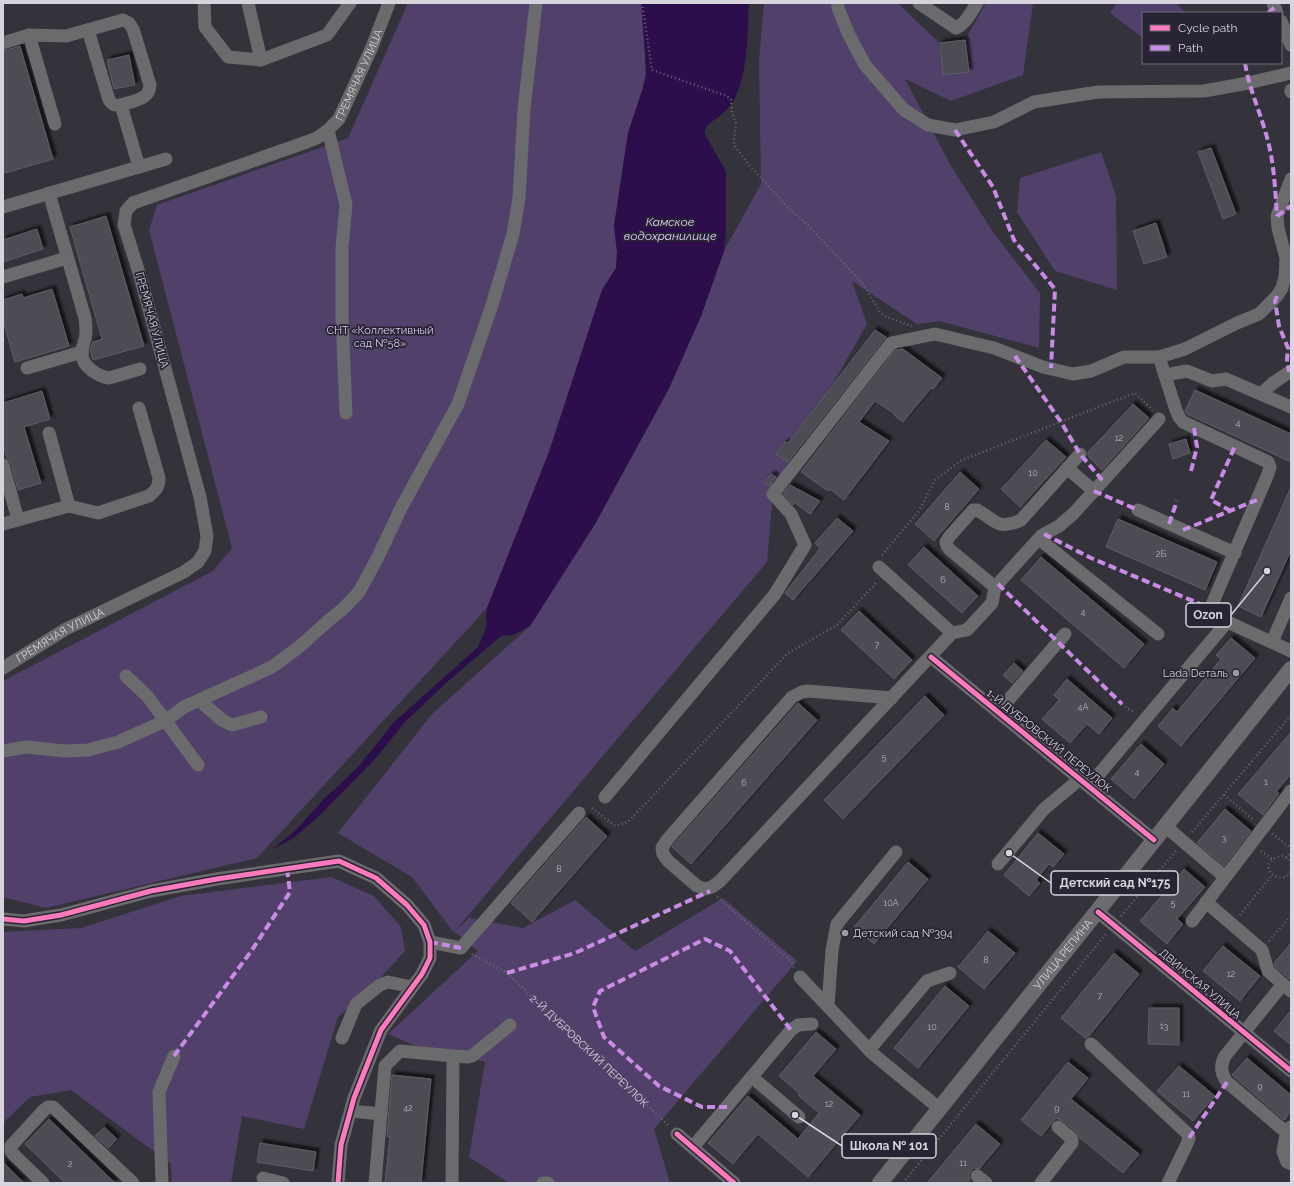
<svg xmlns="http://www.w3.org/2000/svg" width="1294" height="1186" font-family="Raleway,sans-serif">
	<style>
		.green { fill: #51416a }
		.water { fill: #2c0e4c }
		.building { fill: #4e4c53; stroke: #5f5d64; filter: url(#shadow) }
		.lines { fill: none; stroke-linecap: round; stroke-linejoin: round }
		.path { stroke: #6a686d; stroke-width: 2.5; stroke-dasharray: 1 3; stroke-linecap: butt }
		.minor { stroke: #6b6a6d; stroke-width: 13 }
		.major { stroke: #6c6b70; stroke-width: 16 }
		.quiet { stroke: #ca8be6; stroke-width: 4; stroke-dasharray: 8 4; stroke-linecap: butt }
		.cycleway-casing { stroke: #292433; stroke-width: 8 }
		.cycleway { stroke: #fd7abc; stroke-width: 5 }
		.poi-dot { fill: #9e9ba5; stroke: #292433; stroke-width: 1.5 }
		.labels { text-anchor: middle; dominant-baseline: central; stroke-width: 3.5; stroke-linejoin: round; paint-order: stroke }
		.number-label { font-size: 9px; fill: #b5b2bb }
		.street-label { font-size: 11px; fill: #d7d4de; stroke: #292433 }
		.park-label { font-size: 11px; fill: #d8cbf3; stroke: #292433 }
		.poi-label { font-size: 11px; fill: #d7d4de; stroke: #292433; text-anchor: end }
		.water-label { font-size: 12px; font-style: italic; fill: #e0d3fc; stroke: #292433 }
		.leader { fill: none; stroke: #d7d4de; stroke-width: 1.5 }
		.callout-dot { fill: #d7d4de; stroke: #292433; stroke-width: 1.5 }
		.callout { fill: #292433; stroke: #d7d4de; stroke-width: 1.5 }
		.callout-label { font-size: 12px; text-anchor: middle; font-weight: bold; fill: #d7d4de }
	</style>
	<defs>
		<filter id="shadow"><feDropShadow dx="3.5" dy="-3.5" stdDeviation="1" flood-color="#0009"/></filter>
	</defs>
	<rect width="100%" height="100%" fill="#34323a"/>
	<g class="green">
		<path d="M408,3H641L642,9L646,74L643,87L628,133L614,226L617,252L616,268L602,290L549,452L487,608L257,858L46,908L3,897V681L213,571L232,548L149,230L157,205L348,138Z"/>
		<path d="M764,3H898L939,43L944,75L969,71L965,40L986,3H1033L1023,75L951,101L905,79L951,166L993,232L1040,293L1039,348L940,321L917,324L852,281L867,324L790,459L773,493L767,562L455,931L469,918L523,928L575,900L635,951L723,898L797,961L654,1129L670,1183H509L469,1157L485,1062L413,1045L388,1034L478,951L455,932L454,933L412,877L338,833L432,714L530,626L595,524L669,389L701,316L724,251L761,184L759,60Z"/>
		<path d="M1117,3H1176L1186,13H1143V38L1110,13Z"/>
		<path d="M1101,152L1116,196L1117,290L1055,271L1017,212L1020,178Z"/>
		<path d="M331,877L374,896L401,927L405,951L373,986L338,1017L304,1129L242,1116L231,1183H172L171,1164L71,1090L30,1097L3,1123V932L81,928L181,896Z"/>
	</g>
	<path class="water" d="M641,3H749C747,35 749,70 734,100C731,105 725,112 720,116C713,122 705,123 705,134L726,172V232L724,251L701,316L669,388L595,524L530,626L513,635L501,636L446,683L404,723L376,758L320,815L294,838L273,849L297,829L322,801L359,766L393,723L478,647L487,625L486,618L487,608L549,452L602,290L616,268L617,252L614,226L628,133L643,88L646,74L645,53Z"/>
	<g class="building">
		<path d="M965,40L969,72L943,75L940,43Z"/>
		<path d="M20,46L53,159L5,173L3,167V51Z"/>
		<path d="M129,55L135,85L114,89L107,60Z"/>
		<path d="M1211,148L1236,214L1223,219L1198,152Z"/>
		<path d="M106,216L144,346L93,360L90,350L93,342L102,339L70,227Z"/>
		<path d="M1156,223L1167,257L1144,264L1133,231Z"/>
		<path d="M37,229L43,249L3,262V240Z"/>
		<path d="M52,289L69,346L15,362L3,321V300L22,294L23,298Z"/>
		<path d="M875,330L886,337L788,462L776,454L785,442L788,443Z"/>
		<path d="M903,349L942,378L933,389L931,388L903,422L894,415L895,414L875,401L859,422L889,441L844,500L830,489L828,491L801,472L895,350Z"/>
		<path d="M1195,390L1291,434V462L1187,414L1185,411Z"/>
		<path d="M42,391L50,419L24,427L41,483L18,490L11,463L7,458L3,446V403Z"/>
		<path d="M1133,404L1149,418L1102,470L1088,456V452Z"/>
		<path d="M1186,439L1190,453L1173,459L1169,444Z"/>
		<path d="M1046,440L1066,457L1020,507L1001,489Z"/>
		<path d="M960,472L979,489L934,541L915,524Z"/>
		<path d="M771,474L776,477L769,486L764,483Z"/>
		<path d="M790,485L820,501L810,514L795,503L793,505L783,494Z"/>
		<path d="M1291,487V550L1261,617L1238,606Z"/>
		<path d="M837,518L853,531L793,600L785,593L820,548L815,543Z"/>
		<path d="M1118,519L1217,562L1205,590L1106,547Z"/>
		<path d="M924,547L978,596L962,613L908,565Z"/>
		<path d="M1041,557L1144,644L1124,668L1021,580Z"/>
		<path d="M859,611L912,660L894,679L841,630Z"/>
		<path d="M1231,638L1255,658L1181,746L1158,726L1173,708L1177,712L1221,659L1216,655Z"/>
		<path d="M1014,663L1023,671L1012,683L1003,675Z"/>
		<path d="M1067,679L1112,718L1099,734L1087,724L1070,743L1042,719L1059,700L1054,695Z"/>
		<path d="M925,696L944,715L843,819L824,800Z"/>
		<path d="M798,703L817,720L691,864L672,847L673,845Z"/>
		<path d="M1291,732V774L1277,791L1279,793L1263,815L1238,794Z"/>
		<path d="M1141,744L1164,764L1134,799L1111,779Z"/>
		<path d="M1225,809L1251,831L1224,866L1197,843Z"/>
		<path d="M586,817L607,836L532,922L511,903Z"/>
		<path d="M1038,833L1064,854L1053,867L1049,864L1036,880L1040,883L1029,896L1004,875Z"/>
		<path d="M908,862L928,879L874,944L854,927Z"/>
		<path d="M1184,869L1205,887L1177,919L1183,924L1167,944L1140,921Z"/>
		<path d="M988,931L1015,953L984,989L958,967Z"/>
		<path d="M1291,943V980L1275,967L1274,963Z"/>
		<path d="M1223,946L1260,976L1240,1001L1203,971Z"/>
		<path d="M1114,953L1139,974L1089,1036L1085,1038L1061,1018Z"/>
		<path d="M945,986L969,1006L918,1068L894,1048Z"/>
		<path d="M1149,1008H1179V1045L1148,1044Z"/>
		<path d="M1291,1010V1045L1274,1031Z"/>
		<path d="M816,1032L836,1049L813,1076L860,1115L808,1177L758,1134L733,1164L708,1143L748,1096L798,1139L819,1113L798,1095L799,1093L779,1076Z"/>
		<path d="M1247,1058L1291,1095V1112L1284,1120L1232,1075Z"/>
		<path d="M1068,1062L1088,1078L1071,1099L1139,1154L1123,1173L1080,1138L1077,1133L1063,1121L1056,1118L1041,1136L1021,1120Z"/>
		<path d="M1179,1066L1215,1096L1193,1121L1157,1091Z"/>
		<path d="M392,1075L431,1079L421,1183H385L390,1137L387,1136Z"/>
		<path d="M49,1119L115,1183H65L25,1144Z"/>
		<path d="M976,1124L1000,1144L979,1169L974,1168L971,1171L969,1175L970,1180L967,1183H927Z"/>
		<path d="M104,1127L117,1139L108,1148L95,1136Z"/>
		<path d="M260,1143L316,1152L313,1171L257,1162Z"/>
		<path d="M3,1162L24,1183H3Z"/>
	</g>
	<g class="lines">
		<g class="path">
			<path d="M642,3L652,70L727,96L731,100L732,112L736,124L735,133L734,138V145L749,165L782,201L791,211L800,217L863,284L880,312L884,316L912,326"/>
			<path d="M882,555L919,511L935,480L962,460L1135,393L1153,410"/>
			<path d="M1122,704L1134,713"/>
			<path d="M1224,795L1254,820"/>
			<path d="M592,808L615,826L628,822L788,653L837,625L876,583V581"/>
			<path d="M1192,832L1291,715"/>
			<path d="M1272,834L1291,848"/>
			<path d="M1261,851L1272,859"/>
			<path d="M1286,858L1291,852"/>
			<path d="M1291,864C1286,851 1274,856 1268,865C1270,875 1276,879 1286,877L1291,871"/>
			<path d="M717,897L791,961L794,968"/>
			<path d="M1240,915L1272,875"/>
			<path d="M1121,916L1176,851"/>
			<path d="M1269,941L1291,916"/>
			<path id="s1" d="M472,954L507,973L668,1125"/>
			<path d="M903,1183L1106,934"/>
		</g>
		<g class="minor">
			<path d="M204,3L205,27L228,57L261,60L327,35L350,3"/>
			<path d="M248,3L261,60"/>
			<path d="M838,3V8L849,35L865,65L904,110L928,125L955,130L994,122L1034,102L1098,92L1204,91L1248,83L1291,73"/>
			<path d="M919,3L956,28C965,25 972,11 977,3"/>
			<path d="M1273,3L1277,13"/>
			<path d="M1281,21L1291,45"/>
			<path d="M88,30L109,100C112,105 115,106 121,105"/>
			<path d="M29,35L55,124"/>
			<path d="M3,43L29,35L66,36L123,20L129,23L133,29L150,85C150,100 132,101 121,105L139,167"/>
			<path d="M1291,90V92"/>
			<path d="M328,130L346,205L342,247V318L346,413"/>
			<path d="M49,193L85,318C86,325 87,332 85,339C84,343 82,348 82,352C81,366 97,376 109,378L140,369"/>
			<path d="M3,207L166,159"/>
			<path d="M3,277L67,258"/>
			<path d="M1159,357L1176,410L1179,417L1183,422L1268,462L1270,467L1268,474L1213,602C1212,610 1213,613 1219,618L1291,651"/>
			<path d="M27,368L82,352"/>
			<path d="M1165,375L1187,371L1212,381L1226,379L1291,407"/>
			<path d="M1261,394L1273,383L1291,371"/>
			<path d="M49,433L69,506"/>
			<path d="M3,465L18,520"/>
			<path d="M1067,468L1094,491"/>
			<path d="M1138,510L1235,553"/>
			<path d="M3,524L69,506L98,513L149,496C156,490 159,487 159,478L139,408"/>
			<path d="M1039,539L1158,634"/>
			<path d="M879,567L952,633"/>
			<path d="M995,587L949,549L947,546L946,542L949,537L973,510H977C996,520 997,531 1021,520L1080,454"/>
			<path d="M1272,642L1291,598"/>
			<path d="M931,657L1154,840"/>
			<path id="s2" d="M3,668L66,629L184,572L198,562L205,551L207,536L200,497L140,276L124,225L126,211L133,203L301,144L317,138L328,130L339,119L372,47L389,3"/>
			<path d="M126,676L148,697L198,765"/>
			<path d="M892,698L808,691L802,692L792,697L667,840L662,848L663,854L668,861L697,886L705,889L712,887L720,881L952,633L967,630L992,603L995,587L1041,536L1059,526L1073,514L1159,419"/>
			<path d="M199,700L222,720L232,725L261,717"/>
			<path d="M998,712L1065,634"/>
			<path d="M3,751L27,747L64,751L88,750L118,742L165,721L184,707L272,667L299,647L328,621L344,608L359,592L378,557L401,508L458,404L492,305L513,234L519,198L524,109L536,3"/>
			<path d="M1089,786L1227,622"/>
			<path d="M605,797L775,594L805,545L791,514L773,494L891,343L935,334L994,348L1043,367L1073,374L1091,371L1124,357H1159L1185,349L1237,323L1259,314L1277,296L1282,288L1285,277L1286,258L1278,228L1277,216L1291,179"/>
			<path d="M1165,826L1225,877"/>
			<path d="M998,864L1044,809L1080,779"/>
			<path d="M1206,902L1262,950L1268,971L1291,991"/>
			<path d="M1098,912L1291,1071"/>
			<path d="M3,919L24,921L61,915L151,891L217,879L339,861L376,878L407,905L424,925L430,942V958L422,974L381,1030L354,1098L341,1145L338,1183"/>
			<path d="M1192,921L1291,791"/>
			<path d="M430,942L461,948L579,813"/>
			<path d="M800,977L873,1054L940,1109"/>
			<path d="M1283,984L1225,1056C1220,1065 1221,1074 1227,1082L1281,1128L1287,1130L1291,1127"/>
			<path d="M828,1006L832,950L837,924L896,852"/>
			<path d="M342,1038L356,1004L380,985L388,982L412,987"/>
			<path d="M1091,1044L1188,1134L1189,1138L1187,1144L1168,1183"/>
			<path d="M869,1050L927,981L950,973"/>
			<path d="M453,1056L468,1057L472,1056L510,1025"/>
			<path d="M752,1077L799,1117"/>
			<path d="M351,1111L381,1114"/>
			<path d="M1287,1130L1283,1152L1287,1162L1291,1164"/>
			<path d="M677,1134L734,1183"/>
			<path d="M693,1147L791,1030L798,1025L812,1024"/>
			<path d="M977,1176L986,1183"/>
			<path d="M263,1178L283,1183"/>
			<path d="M43,1183L14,1155L11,1151V1146L44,1110L48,1107H53L133,1183"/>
			<path d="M162,1183L159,1092L174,1056"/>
			<path d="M375,1183L385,1066L400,1051L453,1056L452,1183"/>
			<path d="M543,1183H548"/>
			<path d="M1041,1183L1072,1143V1139L1058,1127"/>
		</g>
		<path class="major" id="s3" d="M880,1183L1291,669"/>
		<g class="quiet">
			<path d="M1268,13L1275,7"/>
			<path d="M1245,63C1249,88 1259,109 1266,134C1274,160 1275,188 1277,216"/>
			<path d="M955,130L993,187L1014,240L1055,289L1051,368"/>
			<path d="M1277,216L1291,206"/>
			<path d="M1277,296L1275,301L1279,326L1288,348L1287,360L1289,372"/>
			<path d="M1015,356L1061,422L1080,454L1103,481"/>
			<path d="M1191,471L1197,447L1194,428"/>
			<path d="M1094,491L1138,510"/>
			<path d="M1231,511L1211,500L1235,446"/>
			<path d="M1169,524L1177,501"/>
			<path d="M1183,530L1257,500"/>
			<path d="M1044,534L1091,558L1212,609"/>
			<path d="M998,584L1122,704"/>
			<path d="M430,942L461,948"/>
			<path d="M507,973L575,953L710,891"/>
			<path d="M174,1056L252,950L290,892L287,869"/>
			<path d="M727,1107H702L659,1086L604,1037L593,1007L600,991L705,939L730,951L791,1030"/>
			<path d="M1189,1138L1227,1082"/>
		</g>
		<g class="cycleway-casing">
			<g id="cycleway">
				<path d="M931,657L1154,840"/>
				<path d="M1098,912L1291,1071"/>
				<path d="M3,919L24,921L61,915L151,891L217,879L339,861L376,878L407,905L424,925L430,942V958L422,974L381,1030L354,1098L341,1145L338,1183"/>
				<path d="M677,1134L734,1183"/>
			</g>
		</g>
		<use href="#cycleway" class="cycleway"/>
	</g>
	<g class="poi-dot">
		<circle cx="1236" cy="673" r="4"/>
		<circle cx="845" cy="933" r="4"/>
	</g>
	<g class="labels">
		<g class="number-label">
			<text x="1238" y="423">4</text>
			<text x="1119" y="438">12</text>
			<text x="1033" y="473">10</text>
			<text x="947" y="507">8</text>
			<text x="1161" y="554">2Б</text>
			<text x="943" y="580">6</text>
			<text x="1083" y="612">4</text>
			<text x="877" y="645">7</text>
			<text x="1083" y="707">4А</text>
			<text x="884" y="757">5</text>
			<text x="1137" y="772">4</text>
			<text x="1266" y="782">1</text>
			<text x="744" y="783">6</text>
			<text x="1224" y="838">3</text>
			<text x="559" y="869">8</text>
			<text x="891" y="903">10А</text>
			<text x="1173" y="903">5</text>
			<text x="986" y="960">8</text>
			<text x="1231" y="974">12</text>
			<text x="1100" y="996">7</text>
			<text x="1164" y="1026">13</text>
			<text x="932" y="1027">10</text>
			<text x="1260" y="1086">9</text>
			<text x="1186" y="1094">11</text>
			<text x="829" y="1104">12</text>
			<text x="408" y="1108">42</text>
			<text x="1057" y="1108">9</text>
			<text x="963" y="1163">11</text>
			<text x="70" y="1164">2</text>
		</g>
		<g class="street-label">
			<text stroke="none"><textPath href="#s2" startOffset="870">ГРЕМЯЧАЯ УЛИЦА</textPath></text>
			<text transform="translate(152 320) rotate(75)">ГРЕМЯЧАЯ УЛИЦА</text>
			<text stroke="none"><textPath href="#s2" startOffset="66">ГРЕМЯЧАЯ УЛИЦА</textPath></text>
			<text transform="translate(1049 741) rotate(39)">1-Й ДУБРОВСКИЙ ПЕРЕУЛОК</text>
			<text stroke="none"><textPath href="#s3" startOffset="293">УЛИЦА РЕПИНА</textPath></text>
			<text transform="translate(1200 984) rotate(40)">ДВИНСКАЯ УЛИЦА</text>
			<text stroke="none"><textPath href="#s1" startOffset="153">2-Й ДУБРОВСКИЙ ПЕРЕУЛОК</textPath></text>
		</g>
		<g class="park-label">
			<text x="380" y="330">СНТ «Коллективный<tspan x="380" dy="13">сад №58»</tspan></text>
		</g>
		<g class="poi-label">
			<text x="1228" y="673">Lada Dеталь</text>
			<text x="853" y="933" text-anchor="start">Детский сад №394</text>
		</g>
		<g class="water-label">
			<text x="670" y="222">Камское<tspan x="670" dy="14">водохранилище</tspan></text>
		</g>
	</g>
	<path class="leader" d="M1267 571L1231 615M1009 853L1051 883M795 1115L842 1146"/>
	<g class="callout-dot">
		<circle cx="1267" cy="571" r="4"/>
		<circle cx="1009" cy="853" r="4"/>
		<circle cx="795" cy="1115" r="4"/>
	</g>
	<g class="callout">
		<rect x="1186" y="603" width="45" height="24" rx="4"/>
		<rect x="1051" y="871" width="127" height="24" rx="4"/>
		<rect x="842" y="1134" width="94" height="24" rx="4"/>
	</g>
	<g class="callout-label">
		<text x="1208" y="619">Ozon</text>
		<text x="1115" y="887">Детский сад №175</text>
		<text x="889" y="1150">Школа № 101</text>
	</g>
	<rect width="1294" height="1186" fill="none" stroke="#d7d4de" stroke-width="8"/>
	<rect x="1142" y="12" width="140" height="52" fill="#292433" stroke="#6f6a77"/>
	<rect x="1150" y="25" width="20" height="6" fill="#fd7abc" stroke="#6f6a77"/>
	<text x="1178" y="32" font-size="12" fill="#d7d4de">Cycle path</text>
	<rect x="1150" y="45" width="20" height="6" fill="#ca8be6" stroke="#6f6a77"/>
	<text x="1178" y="52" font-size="12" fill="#d7d4de">Path</text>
</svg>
